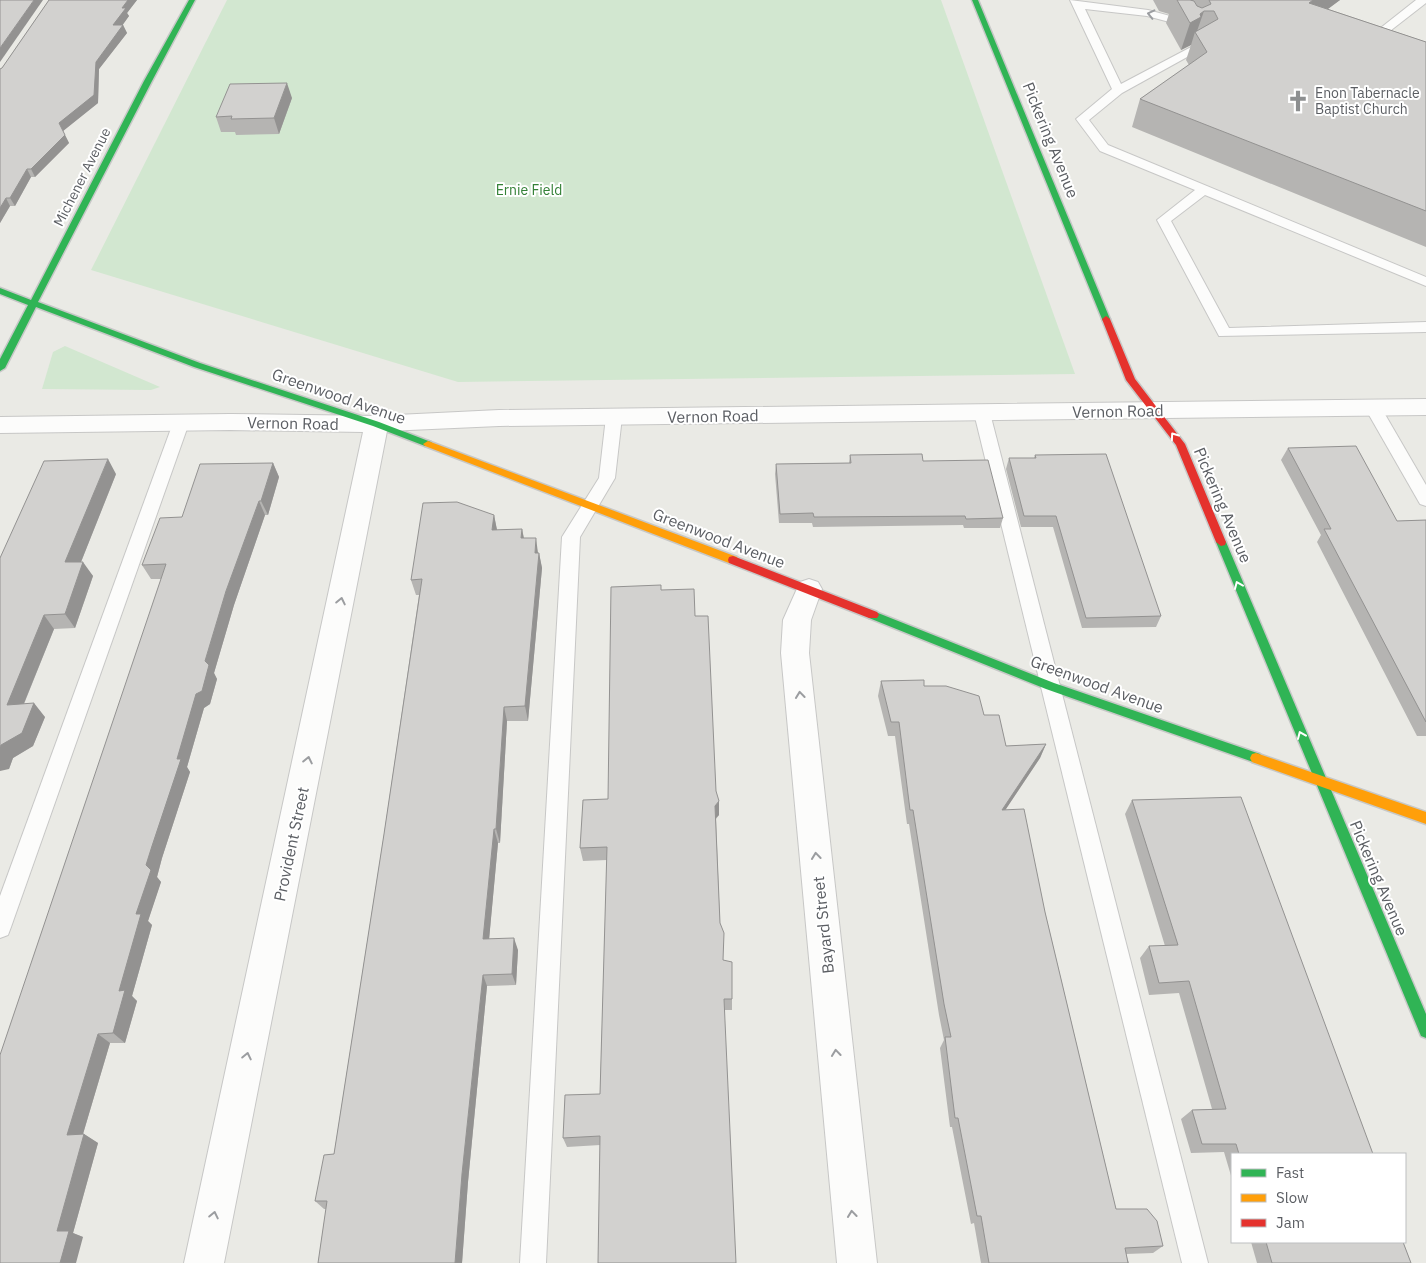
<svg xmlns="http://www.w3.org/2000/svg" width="1426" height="1263" font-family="'IBM Plex Sans',sans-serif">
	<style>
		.green { fill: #d2e7d0 }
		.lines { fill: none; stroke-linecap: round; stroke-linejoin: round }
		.lane-casing { stroke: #c7c7c6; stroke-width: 2 }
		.street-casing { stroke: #c7c7c6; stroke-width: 2 }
		.fast-casing { stroke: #c7c8c7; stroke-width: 3 }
		.slow-casing { stroke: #c7c8c7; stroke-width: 3 }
		.jam-casing { stroke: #c7c8c7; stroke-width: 3 }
		.lane { fill: #fcfcfb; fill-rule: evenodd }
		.street { fill: #fcfcfb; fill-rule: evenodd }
		.fast { fill: #30b455; fill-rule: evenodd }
		.slow { fill: #ff9f0a; fill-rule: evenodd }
		.jam { fill: #e5322d; fill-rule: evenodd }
		.wall { fill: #b5b4b2 }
		.shaded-wall { fill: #939291 }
		.building { fill: #d2d1cf; stroke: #939291 }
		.oneway { stroke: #9b9da0 }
		.oneway2 { stroke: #fff }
		.labels { text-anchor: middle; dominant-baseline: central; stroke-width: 4; stroke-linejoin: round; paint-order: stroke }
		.far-poi-label { font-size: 14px; fill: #5b5e63; stroke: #fff; text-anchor: start }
		.far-street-label { font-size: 14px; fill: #5b5e63; stroke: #fff }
		.far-park-label { font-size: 14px; fill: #348137; stroke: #fff }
		.street-label { font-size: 16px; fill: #5b5e63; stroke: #fff }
	</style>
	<rect width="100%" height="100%" fill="#eaeae5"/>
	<g class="green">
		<path d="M227,0H941L1075,374L458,382L91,270Z"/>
		<path d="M65,346L160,387L151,390L42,389L53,352Z"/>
	</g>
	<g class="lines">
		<g class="lane-casing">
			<g id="lane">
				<path d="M1070,0L1148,10L1196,23L1198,25L1192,28L1147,16L1085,9L1121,84L1195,45L1193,42L1195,40H1203L1207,46L1122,93L1089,120L1108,145L1426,277V286L1205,195L1171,221L1229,328L1426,322V332L1219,336L1157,220L1195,190L1100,151L1076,119L1112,89Z"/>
				<path d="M1416,0H1426V3L1390,31L1426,43V50L1378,34L1376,32L1378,30Z"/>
				<path d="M1373,403L1379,404L1426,485V506L1420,504L1365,408L1367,404Z"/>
				<path d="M982,408L988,409L990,413L1208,1263H1182L974,413L976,409Z"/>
				<path d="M614,412L620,413L622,417L615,478L580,537L546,1263H520L562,537L599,478L606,417L608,413Z"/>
				<path d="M181,418L187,419L189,423L11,927L8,935L0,938V896L173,423L175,419Z"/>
			</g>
		</g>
		<g class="street-casing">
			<g id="street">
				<path d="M1426,399V415L499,426L387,431L224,1263H184L363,432L230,430L0,433V417L230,414L376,416L499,410Z"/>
				<path d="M809,579L818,582L822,589L811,620L809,653L877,1263H837L781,653L783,620L800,582Z"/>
			</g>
		</g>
		<g class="fast-casing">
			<g id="fast">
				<path d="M189,0H195L152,81L38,302L200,363L379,422L431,442L433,444L431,446H425L373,426L194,367L36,307L5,368L0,371V359L28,305L0,294V288L31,300L144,81Z"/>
				<path d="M972,0H978L1110,319L1109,321H1103L1102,319Z"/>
				<path d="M1221,538L1226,542L1426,1014V1038L1421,1036L1216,542Z"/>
				<path d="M873,611L1054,683L1260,754L1262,758L1260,762L1256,763L1046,689L869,618L867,615L869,612Z"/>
			</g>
		</g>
		<g class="slow-casing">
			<g id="slow">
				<path d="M428,441L737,557L738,560L737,563H729L425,446L423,444Z"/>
				<path d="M1256,753L1426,812V824L1252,762L1250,758L1252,754Z"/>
			</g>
		</g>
		<g class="jam-casing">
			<g id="jam">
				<path d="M1106,316L1110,319L1135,379L1185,444L1226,542L1225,545L1221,546L1216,542L1176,445L1126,380L1102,319Z"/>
				<path d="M733,556L877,612L879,615L877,618H869L729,563L728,560L729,557Z"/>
			</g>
		</g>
		<use href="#lane" class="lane"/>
		<use href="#street" class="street"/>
		<use href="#fast" class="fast"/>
		<use href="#slow" class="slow"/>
		<use href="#jam" class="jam"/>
	</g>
	<g class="wall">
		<path d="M49,0H137L127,13L129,16L122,25H123L127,33L99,69L98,103L63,131L69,143L35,177H31L15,206H10L0,223V69L2,68Z"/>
		<path d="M1153,0H1340L1328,9L1426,42V247L1132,127L1140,99L1189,65L1186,60L1191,45L1181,50L1166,23L1169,14L1159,11Z"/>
		<path d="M292,98L279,134L236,135L235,132H221L216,117Z"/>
		<path d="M1288,448L1397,521L1426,520V736H1417L1317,542L1321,535L1281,460Z"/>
		<path d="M850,455L923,461L1003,518L1000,528H964L963,525L813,527L812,523H779L775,474L776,464L849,463Z"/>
		<path d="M1035,455L1161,616L1156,627L1082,628L1053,527H1021L1006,469L1009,458H1034Z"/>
		<path d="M273,463L279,477L268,515H265L234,605L214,673L217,679L210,704L204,708L187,767L190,772L162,858L157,877L161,882L148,921L152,925L132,996L137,1001L125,1043H110L83,1134H84L98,1143L73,1233L83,1237L0,1263L161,579H151L142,565L182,517Z"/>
		<path d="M116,474L81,562L93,576L75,628L54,629L24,704L45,717L33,746L13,758L9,769L0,558Z"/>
		<path d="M494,515L497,530L522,529L524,538L538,553H539L542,568L528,721H507L500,843H498L489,939L518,950L516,985L487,986L468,1182L462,1263H318L326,1209H324L315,1201L334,1154L384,834L419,595H416L411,580Z"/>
		<path d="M661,590L695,616L716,791L719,815L716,819L720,923L723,960L732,999V1010H725L600,1145L567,1147L563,1138L600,1094L607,860L583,861L580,848L608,799Z"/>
		<path d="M881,681L924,686L984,715L1006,746L1046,744L1040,758L1005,810L1045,912L1116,1209L1163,1246L1153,1253L1126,1254L1129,1263H981L974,1223L971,1224L952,1127H950L940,1048L944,1040L939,1015L909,824H907L895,736H888L878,696Z"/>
		<path d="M1132,800L1373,1154H1232V1179L1224,1152L1191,1153L1181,1119L1192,1110L1212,1109L1179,993L1149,995L1140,958L1149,946H1165L1125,814Z"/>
		<path d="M1251,1242H1403L1411,1263H1257Z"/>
	</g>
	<g class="shaded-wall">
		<path d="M34,0H43L0,62V48Z"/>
		<path d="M128,0H137L127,13L129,16L117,33L113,25L122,8Z"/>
		<path d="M1313,0H1340L1298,31L1309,3Z"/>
		<path d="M1204,11L1196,34L1195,32L1191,45L1181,50L1190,23Z"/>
		<path d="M123,25L127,33L99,69L98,103L63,131L59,123L96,62Z"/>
		<path d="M287,83L292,98L279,134L274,118Z"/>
		<path d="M65,135L69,143L35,177L31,169Z"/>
		<path d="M27,169L31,177L15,206L10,198Z"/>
		<path d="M6,198L10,206L0,223V208Z"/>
		<path d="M108,459L116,474L75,577L65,562Z"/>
		<path d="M273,463L279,477L268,515L261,501Z"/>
		<path d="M259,501L265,515L234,605L214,673L217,679L210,704L204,708L187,767L190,772L162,858L157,877L161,882L148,921L152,925L132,996L137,1001L125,1043L113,1033L119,991L146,865L205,661L226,591Z"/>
		<path d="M494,515L497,530H492Z"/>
		<path d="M522,529L525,545L521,538Z"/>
		<path d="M536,538L538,553H535Z"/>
		<path d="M539,553L542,568L528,721L525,706Z"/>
		<path d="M83,562L93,576L75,628L65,614Z"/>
		<path d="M44,615L54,629L18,718L7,705Z"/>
		<path d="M34,703L45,717L33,746L13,758L9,769L0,771V747L1,745Z"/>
		<path d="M504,707L507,721L500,843L496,829Z"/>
		<path d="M1046,744L1040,758L996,824L1002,810Z"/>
		<path d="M719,801V815L715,819V806Z"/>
		<path d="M494,829L498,843L488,951L483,939Z"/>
		<path d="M514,938L518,950L516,985L512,974Z"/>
		<path d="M483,975L487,986L468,1182L462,1263H455L462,1174Z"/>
		<path d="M98,1034L110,1043L80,1144L67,1135Z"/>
		<path d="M84,1134L98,1143L73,1233L83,1237L76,1263H60L57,1231Z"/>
	</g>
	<g class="building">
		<path d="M0,0H34L0,48Z"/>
		<path d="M49,0H128L122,8H126L113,25H123L96,62L94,95L59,123L65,135L31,169H27L10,198H6L0,208V69L2,68Z"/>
		<path d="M1177,0H1190L1194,1L1197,6L1202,8L1211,4L1209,0H1313L1309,3L1426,42V211L1140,99L1207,52L1195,32L1218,19L1214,11H1204L1200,14L1201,17L1190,23Z"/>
		<path d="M287,83L274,118L231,119L232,116L216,117L230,84Z"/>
		<path d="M1356,446L1397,521L1426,520V722L1324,529H1331L1288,448Z"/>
		<path d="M922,454L923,461L988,460L1003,518L966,519L965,516L814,517L813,513L780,514L776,464L851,463L850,455Z"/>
		<path d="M1106,454L1161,616L1086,618L1056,516H1024L1009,458H1036L1035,455Z"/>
		<path d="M108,459L65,562H83L65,614L44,615L7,705L34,703L22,733L1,745L0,747V558L44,461Z"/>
		<path d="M273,463L261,501H259L226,591L205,661L209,665L202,691L196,694L177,759H181L152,846L146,865L151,870L136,914H141L119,991L125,990L113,1033L98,1034L67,1135L84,1134L57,1231H69L60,1263H0V1055L166,564L142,565L160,518L182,517L200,464Z"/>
		<path d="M457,502L494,515L492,530L522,529L521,538H536L535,553H539L525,706L504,707L496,829H494L483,939L514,938L512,974L483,975L462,1174L455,1263H318L327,1201H315L324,1155L334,1154L384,834L422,579L411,580L423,503Z"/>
		<path d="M661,585V590L694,589L695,616H708L716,791L719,801L715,806L720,923L724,933L723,960L732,962V999H724L736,1263H598L600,1136L563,1138L565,1095L600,1094L607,847L580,848L583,800L608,799L611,587Z"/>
		<path d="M924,680V686H946L979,696L984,715H999L1006,746L1046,744L1002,810L1024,809L1045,912L1116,1209H1147L1157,1221L1163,1246L1125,1248L1128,1263H989L981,1216H977L958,1118H955L945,1037H951L944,1004L913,810H910L899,722H891L881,681Z"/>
		<path d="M1241,797L1373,1154H1239L1236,1144H1202L1192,1110L1226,1109L1189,981L1159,983L1149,946L1178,945L1132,800Z"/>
		<path d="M1266,1242H1403L1411,1263H1272Z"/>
	</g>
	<defs><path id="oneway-chevron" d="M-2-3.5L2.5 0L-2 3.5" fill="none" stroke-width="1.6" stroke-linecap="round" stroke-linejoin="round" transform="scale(1.25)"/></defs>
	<g class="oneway">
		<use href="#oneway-chevron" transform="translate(1151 14) rotate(-167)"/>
		<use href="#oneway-chevron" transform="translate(341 601) rotate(-78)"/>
		<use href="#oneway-chevron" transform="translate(800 695) rotate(-96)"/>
		<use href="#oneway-chevron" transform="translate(308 760) rotate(-78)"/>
		<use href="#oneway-chevron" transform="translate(816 856) rotate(-96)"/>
		<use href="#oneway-chevron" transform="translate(836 1053) rotate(-96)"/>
		<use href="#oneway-chevron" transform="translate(247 1056) rotate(-78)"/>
		<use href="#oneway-chevron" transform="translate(852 1214) rotate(-96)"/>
		<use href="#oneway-chevron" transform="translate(214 1215) rotate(-78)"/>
	</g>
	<g class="oneway2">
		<use href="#oneway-chevron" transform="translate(1174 436) rotate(-125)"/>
		<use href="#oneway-chevron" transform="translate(1238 585) rotate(-113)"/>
		<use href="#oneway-chevron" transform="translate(1301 735) rotate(-113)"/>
	</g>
	<defs>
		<g id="church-bare" transform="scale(1.725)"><path d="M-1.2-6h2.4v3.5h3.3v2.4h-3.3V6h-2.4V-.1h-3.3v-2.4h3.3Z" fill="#8d8f90" stroke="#fff" stroke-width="2.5" paint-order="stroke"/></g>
	</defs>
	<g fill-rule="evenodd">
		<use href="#church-bare" x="1298" y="101"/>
	</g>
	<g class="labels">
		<g class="far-poi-label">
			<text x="1315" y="93">Enon Tabernacle<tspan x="1315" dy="16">Baptist Church</tspan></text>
		</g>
		<g class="far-street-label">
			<text transform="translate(82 177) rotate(-63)">Michener Avenue</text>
		</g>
		<g class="far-park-label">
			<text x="529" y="190">Ernie Field</text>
		</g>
		<g class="street-label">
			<text transform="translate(1051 140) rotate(68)">Pickering Avenue</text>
			<text transform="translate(339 396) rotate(19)">Greenwood Avenue</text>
			<text transform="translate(1118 411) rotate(-1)">Vernon Road</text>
			<text transform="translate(713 416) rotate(-1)">Vernon Road</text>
			<text transform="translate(293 423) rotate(1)">Vernon Road</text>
			<text transform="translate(1223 505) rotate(67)">Pickering Avenue</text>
			<text transform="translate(719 538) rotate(21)">Greenwood Avenue</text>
			<text transform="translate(1097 684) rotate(20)">Greenwood Avenue</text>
			<text transform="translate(291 844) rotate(-78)">Provident Street</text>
			<text transform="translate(1379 878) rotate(67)">Pickering Avenue</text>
			<text transform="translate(823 925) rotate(-96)">Bayard Street</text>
		</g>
	</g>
	<rect x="1231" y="1153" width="175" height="90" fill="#ffffff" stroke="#bdbfc1"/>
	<rect x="1241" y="1169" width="25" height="8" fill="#30b455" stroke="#bdbfc1"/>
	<text x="1276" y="1178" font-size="15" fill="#5b5e63">Fast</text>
	<rect x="1241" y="1194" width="25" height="8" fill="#ff9f0a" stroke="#bdbfc1"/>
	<text x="1276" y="1203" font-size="15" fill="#5b5e63">Slow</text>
	<rect x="1241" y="1219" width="25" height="8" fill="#e5322d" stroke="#bdbfc1"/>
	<text x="1276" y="1228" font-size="15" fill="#5b5e63">Jam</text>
</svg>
